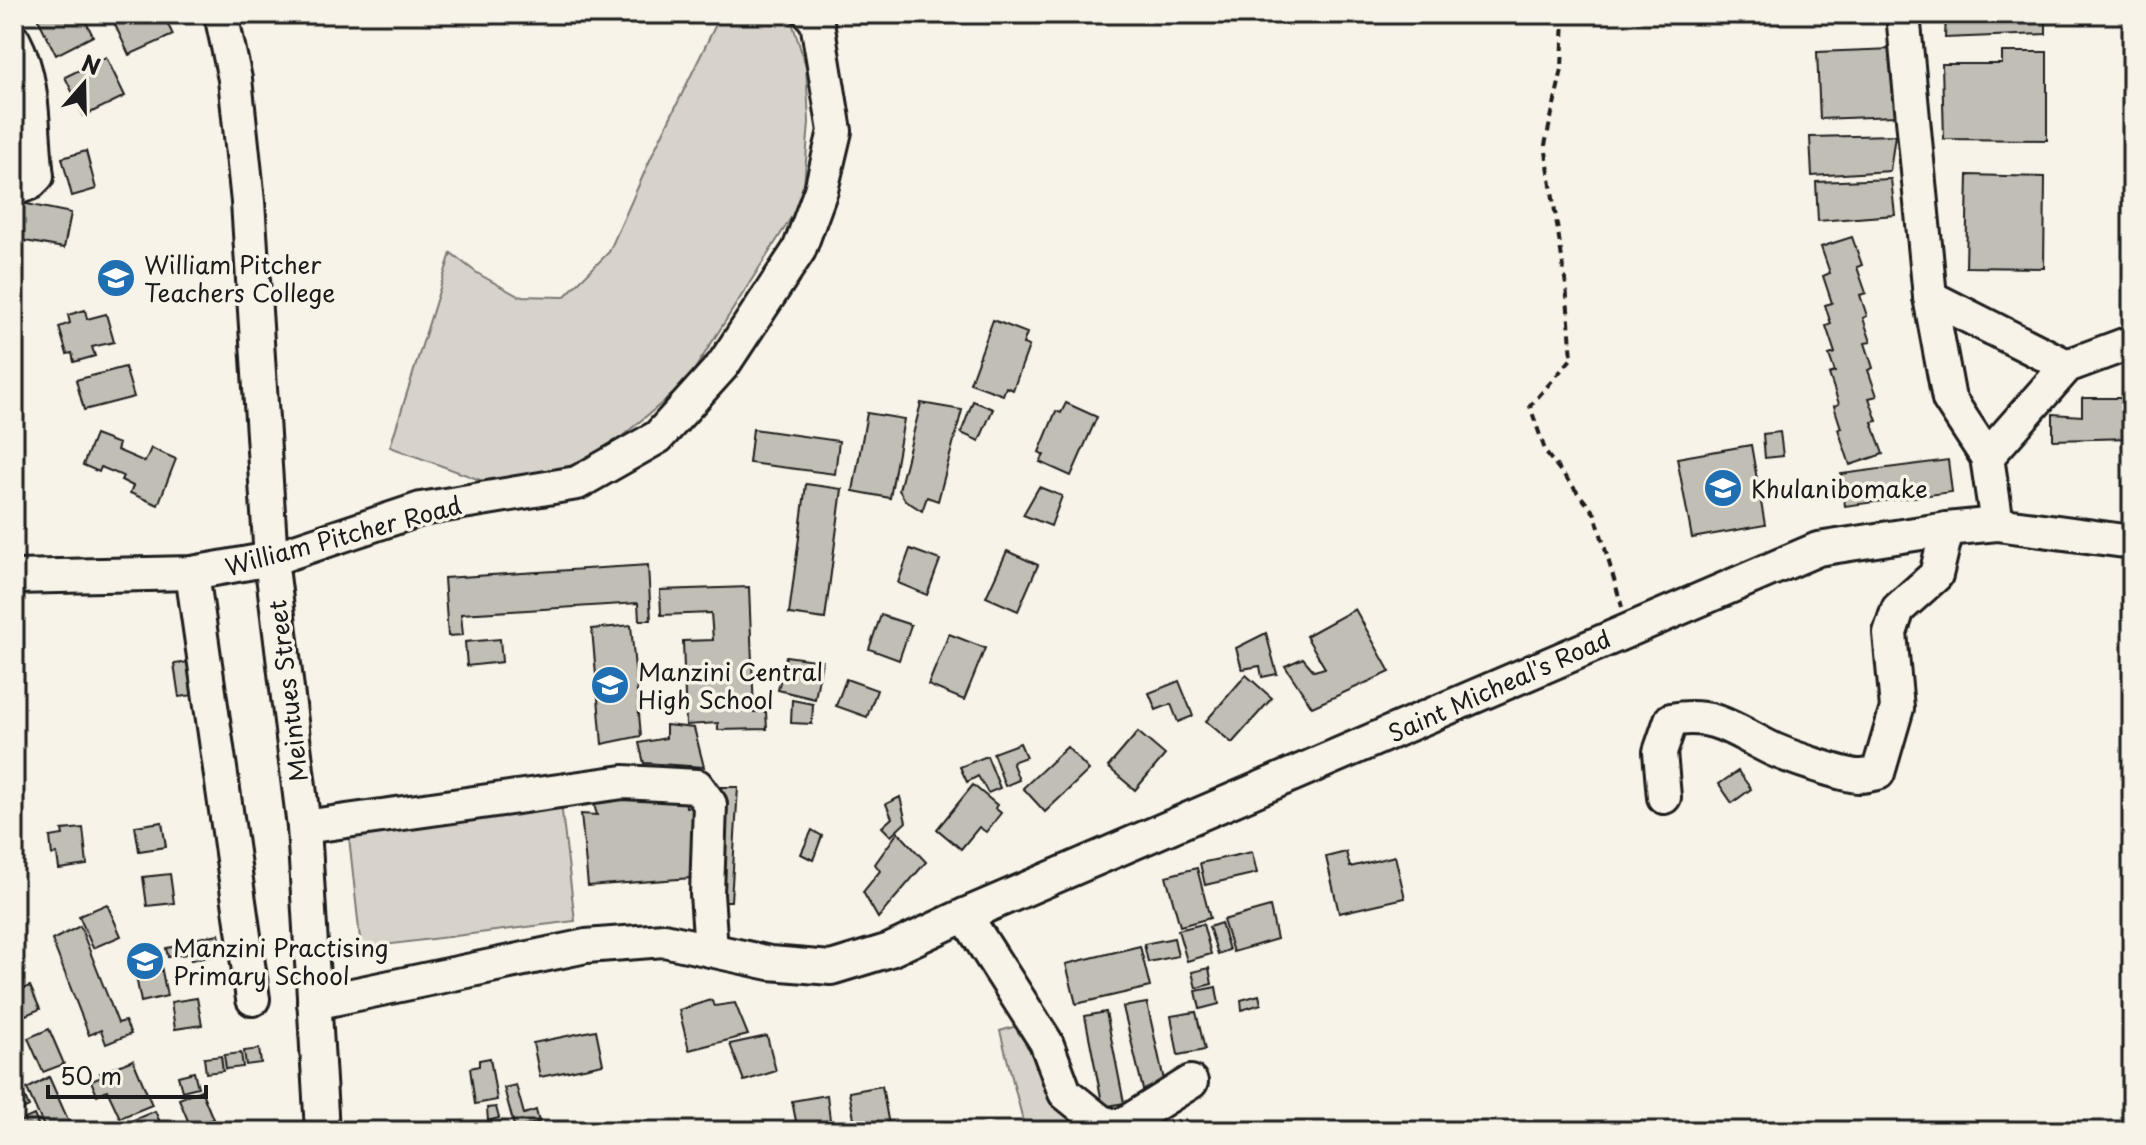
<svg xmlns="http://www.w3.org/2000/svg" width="2146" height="1145" font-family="'Playpen Sans',sans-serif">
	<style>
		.green { fill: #d7d3cb; stroke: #7a7874; stroke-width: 2 }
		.building { fill: #c0beb5; stroke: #1c1c1c; stroke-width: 2 }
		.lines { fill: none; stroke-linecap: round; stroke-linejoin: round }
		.minor-casing { stroke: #1c1c1c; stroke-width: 38 }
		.path { stroke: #1c1c1c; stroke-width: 4; stroke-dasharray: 8 6; stroke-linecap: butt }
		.minor { stroke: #f7f3e8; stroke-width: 32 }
		.labels { text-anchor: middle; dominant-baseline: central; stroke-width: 7; stroke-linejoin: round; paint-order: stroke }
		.poi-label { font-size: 24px; fill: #1c1c1c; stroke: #f7f3e8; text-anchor: start }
		.street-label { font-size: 24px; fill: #1c1c1c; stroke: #f7f3e8 }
	</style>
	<rect width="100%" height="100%" fill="#f7f3e8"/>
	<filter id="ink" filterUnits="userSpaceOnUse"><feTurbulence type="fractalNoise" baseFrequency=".0125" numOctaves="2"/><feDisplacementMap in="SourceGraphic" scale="16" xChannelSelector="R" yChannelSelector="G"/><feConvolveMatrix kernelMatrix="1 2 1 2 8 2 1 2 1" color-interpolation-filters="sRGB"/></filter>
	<g filter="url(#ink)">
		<g class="green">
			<path d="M721,14H786L791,19L806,66L809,122L803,199L686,383L596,458L499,487L390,447L451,253L477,273L518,296L564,297L609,252L654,151Z"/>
			<path d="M561,803L575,921L361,948L348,828Z"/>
			<path d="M1020,1025L1076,1128L1088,1131H1030L1025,1128L1000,1031Z"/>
		</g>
		<g class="building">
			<path d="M82,14L93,36L56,55L36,15Z"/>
			<path d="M110,14H163L173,35L129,55Z"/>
			<path d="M1946,14H2046V34L1945,38Z"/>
			<path d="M1893,49L1895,116L1820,119L1817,52Z"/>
			<path d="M2002,52H2047V140L1944,139L1942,64H2002Z"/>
			<path d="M106,57L125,96L84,116L65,77Z"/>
			<path d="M1895,135L1890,171L1812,176L1810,137Z"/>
			<path d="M86,151L96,189L72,196L62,158Z"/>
			<path d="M1968,175L2045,177L2044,268L1966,267Z"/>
			<path d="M1891,179L1895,215L1818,221L1816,182Z"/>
			<path d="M17,202L71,213L64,248L14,239Z"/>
			<path d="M1852,237L1862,265L1857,267L1866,293L1860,295L1867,316L1863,318L1871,342L1865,343L1873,368L1868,370L1877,396L1869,398L1877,421L1872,422L1883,454L1850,465L1838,429L1841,428L1834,406L1839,404L1829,374L1835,372L1829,355L1835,353L1826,326L1831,324L1825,305L1832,303L1823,276L1830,273L1821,247Z"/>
			<path d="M85,310L87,319L106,314L114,342L92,347L95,356L74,362L72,353L67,354L59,327L70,323L68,315Z"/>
			<path d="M993,320L1027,333L1023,344L1029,346L1013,390L1006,387L1003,395L970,383Z"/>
			<path d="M125,367L134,397L84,410L76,380Z"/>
			<path d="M2082,398H2132V438L2053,440V414L2082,416Z"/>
			<path d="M973,401L993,409L979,441L961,433Z"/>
			<path d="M921,403L962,410L938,501L927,497L922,511L905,500L899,490Z"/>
			<path d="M1066,403L1097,417L1071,476L1040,462L1044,455L1039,452L1056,411L1061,413Z"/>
			<path d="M867,413L904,419L890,498L853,491Z"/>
			<path d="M753,429L839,441L835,474L749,463Z"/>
			<path d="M1780,432L1783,456L1765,458L1763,434Z"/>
			<path d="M95,435L119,444L117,450L145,462L151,448L176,459L158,505L130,493L133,486L121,480L123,476L101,467L99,472L83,465Z"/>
			<path d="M1751,445L1765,525L1692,538L1677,458Z"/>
			<path d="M1948,460L1952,492L1845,506L1841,474Z"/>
			<path d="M806,484L842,489L825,619L789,614Z"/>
			<path d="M1039,487L1062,496L1051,526L1023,515Z"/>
			<path d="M910,549L940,560L927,595L898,583Z"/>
			<path d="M1007,551L1038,565L1018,611L986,597Z"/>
			<path d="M648,565L651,620H639L638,603L461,614L463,635L448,636L444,578Z"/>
			<path d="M749,587L754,712H766L767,729L718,730V723L686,725L683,641L713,640L711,613L661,615L660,590Z"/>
			<path d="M1355,609L1390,672L1312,707L1285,666L1303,658L1314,671L1325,668L1306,636Z"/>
			<path d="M881,615L911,625L899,660L869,649Z"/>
			<path d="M631,625L641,736L602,744L592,629Z"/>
			<path d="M1266,633L1277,674L1262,677L1260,666L1242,669L1236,648Z"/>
			<path d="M949,634L985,648L964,700L928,685Z"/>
			<path d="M500,639L502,662L467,666L465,642Z"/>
			<path d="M786,656L822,661L815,699L778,690Z"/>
			<path d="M189,662L194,695L179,697L174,664Z"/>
			<path d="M1246,675L1272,698L1232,743L1206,721Z"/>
			<path d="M846,679L877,690L867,717L836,706Z"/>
			<path d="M1179,681L1193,716L1178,722L1171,704L1156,710L1149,693Z"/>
			<path d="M792,700L813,704L812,724L791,723Z"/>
			<path d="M666,725L694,728L704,767L644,763L639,743L666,738Z"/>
			<path d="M1138,732L1165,755L1135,790L1108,767Z"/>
			<path d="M1020,743L1026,757L1012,762L1019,780L1005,786L993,753Z"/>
			<path d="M1067,747L1089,770L1045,812L1023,788Z"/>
			<path d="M987,756L1000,788L988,793L978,776L967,782L960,767Z"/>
			<path d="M1738,771L1751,789L1732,803L1719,784Z"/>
			<path d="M973,785L997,805L995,808L1001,813L986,832L979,827L961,849L937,829Z"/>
			<path d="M719,787H738L731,901H712Z"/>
			<path d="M685,795L686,807L699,806L704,877L588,886L581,814L597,815L593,801Z"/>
			<path d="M900,797L906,822L891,836L882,827L892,818L886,804Z"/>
			<path d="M162,822L166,847L139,851L135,826Z"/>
			<path d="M83,828L87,865L59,869L57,854L52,855L50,837L63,835L62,830Z"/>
			<path d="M812,830L822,836L813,860L801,854Z"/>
			<path d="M898,832L926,862L878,918L863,892L880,871L875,864Z"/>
			<path d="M1252,852L1257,873L1205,885L1200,863Z"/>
			<path d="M1346,852L1350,867L1395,856L1405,898L1339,913L1326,857Z"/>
			<path d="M1197,868L1210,918L1180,926L1166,876Z"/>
			<path d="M170,874L174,903L147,906L143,877Z"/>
			<path d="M107,904L121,936L93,948L79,916Z"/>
			<path d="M1270,907L1277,939L1233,952L1223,920Z"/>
			<path d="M1221,923L1229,950L1218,954L1209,927Z"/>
			<path d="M1203,924L1211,954L1187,961L1178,930Z"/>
			<path d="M80,926L118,1023L125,1021L131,1034L106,1044L101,1030L89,1035L52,940Z"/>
			<path d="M219,934L223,954L191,960L188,940Z"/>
			<path d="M1174,938L1178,956L1148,962L1144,944Z"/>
			<path d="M186,945L187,954L168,957L166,948Z"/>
			<path d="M1140,946L1150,987L1076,1004L1066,964Z"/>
			<path d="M158,951L167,996L141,1002L132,956Z"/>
			<path d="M1209,968L1212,984L1196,988L1192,972Z"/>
			<path d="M30,986L40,1009L14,1020V992Z"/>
			<path d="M1216,987L1219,1004L1200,1009L1196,991Z"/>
			<path d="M1259,995L1261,1004L1242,1010L1241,1000Z"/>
			<path d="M197,998L202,1025L175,1029L171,1002Z"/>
			<path d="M711,1000L715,1006L735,1003L748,1035L689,1050L679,1010Z"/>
			<path d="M1147,1003L1167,1094L1145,1098L1123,1007Z"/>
			<path d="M1106,1012L1124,1103L1103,1107L1085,1016Z"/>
			<path d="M1196,1012L1205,1050L1178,1055L1171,1016Z"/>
			<path d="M49,1029L64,1064L43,1072L28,1038Z"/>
			<path d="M596,1030L603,1064L540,1077L533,1043Z"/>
			<path d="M767,1036L776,1071L744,1081L730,1044Z"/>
			<path d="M259,1049L261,1063L246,1065L244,1051Z"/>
			<path d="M241,1053L243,1067L226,1069L224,1055Z"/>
			<path d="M221,1056L223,1071L206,1073L204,1058Z"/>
			<path d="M490,1058L497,1100L475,1104L470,1068L479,1066V1060Z"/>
			<path d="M133,1060L152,1105L120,1118L107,1090L97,1095L91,1081L102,1077L100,1073Z"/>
			<path d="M14,1072L29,1107L14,1114Z"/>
			<path d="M194,1072L198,1087L182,1091L178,1076Z"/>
			<path d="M49,1077L73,1131H46L27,1089Z"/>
			<path d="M516,1085L524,1114L536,1110L539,1122L515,1129L504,1088Z"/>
			<path d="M882,1086L890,1131H798L792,1101L827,1095L831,1128L855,1124L849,1092Z"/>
			<path d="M201,1090L213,1119L191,1128L179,1099Z"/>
			<path d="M496,1107L499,1118L488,1121L487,1108Z"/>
			<path d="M155,1111L164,1131H124L121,1125Z"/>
			<path d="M34,1115L41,1131H14V1124Z"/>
		</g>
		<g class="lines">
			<g class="minor-casing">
				<g id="minor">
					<path d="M221,14L235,79L248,202L271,559L304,827L322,1131"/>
					<path d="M1903,14L1930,297L1949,399L1987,457L1997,524"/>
					<path d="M14,41C36,83 31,131 37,176L30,183L14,189"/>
					<path d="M1930,297L2067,366"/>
					<path d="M1987,457L2067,366L2132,342"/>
					<path d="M192,573L253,999"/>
					<path d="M14,577L192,573L271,559L421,509L577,483L658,437L723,365L799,250L821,190L835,131L817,22L810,14"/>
					<path d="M1664,797L1660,752L1671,720C1715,712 1733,730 1770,748C1784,755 1845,776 1859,776C1865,776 1872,774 1878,773L1897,708L1890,633L1898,609L1936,575L1947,529"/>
					<path d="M304,827L623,782L697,786L710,804L707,894L711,950"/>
					<path d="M965,915L1046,1042L1065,1093L1101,1122L1119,1127L1191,1082"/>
					<path d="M314,1003L586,946L664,940L770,963L831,968L890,950L965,915L1818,549L1947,529L1997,524L2132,542"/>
				</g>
			</g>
			<path class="path" d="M1564,14L1562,69L1545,145L1566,285L1572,358L1530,406L1546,453L1595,514L1622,607"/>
			<use href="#minor" class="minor"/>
		</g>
	</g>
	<defs>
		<g id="school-disc" transform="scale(2)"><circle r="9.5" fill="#1f6fb2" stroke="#f7f3e8"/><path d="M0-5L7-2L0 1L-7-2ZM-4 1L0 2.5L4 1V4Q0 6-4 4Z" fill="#fff"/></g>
	</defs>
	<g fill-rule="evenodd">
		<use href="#school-disc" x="116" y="278"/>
		<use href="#school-disc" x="1723" y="488"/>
		<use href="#school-disc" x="610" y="685"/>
		<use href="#school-disc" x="145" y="961"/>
	</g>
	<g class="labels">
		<g class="poi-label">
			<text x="144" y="264">William Pitcher<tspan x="144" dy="28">Teachers College</tspan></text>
			<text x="1751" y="488">Khulanibomake</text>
			<text x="638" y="671">Manzini Central<tspan x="638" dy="28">High School</tspan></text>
			<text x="173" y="947">Manzini Practising<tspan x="173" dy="28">Primary School</tspan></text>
		</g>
		<g class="street-label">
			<text transform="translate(343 535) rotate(-15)">William Pitcher Road</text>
			<text transform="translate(1499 685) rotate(-24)">Saint Micheal's Road</text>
			<text transform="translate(287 691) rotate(-97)">Meintues Street</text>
		</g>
	</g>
	<rect width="2146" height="1145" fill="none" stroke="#f7f3e8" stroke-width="48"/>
	<rect x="24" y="24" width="2098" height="1097" fill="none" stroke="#1c1c1c" stroke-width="3" filter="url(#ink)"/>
	<g transform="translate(84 84) rotate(20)" stroke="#f7f3e8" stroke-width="6" paint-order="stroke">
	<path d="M0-6L14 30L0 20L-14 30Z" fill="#1c1c1c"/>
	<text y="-12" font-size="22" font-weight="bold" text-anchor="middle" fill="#1c1c1c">N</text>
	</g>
	<path d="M48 1085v12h158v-12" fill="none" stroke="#1c1c1c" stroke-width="4"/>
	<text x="60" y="1085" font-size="24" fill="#1c1c1c" stroke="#f7f3e8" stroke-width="6" paint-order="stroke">50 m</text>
</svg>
